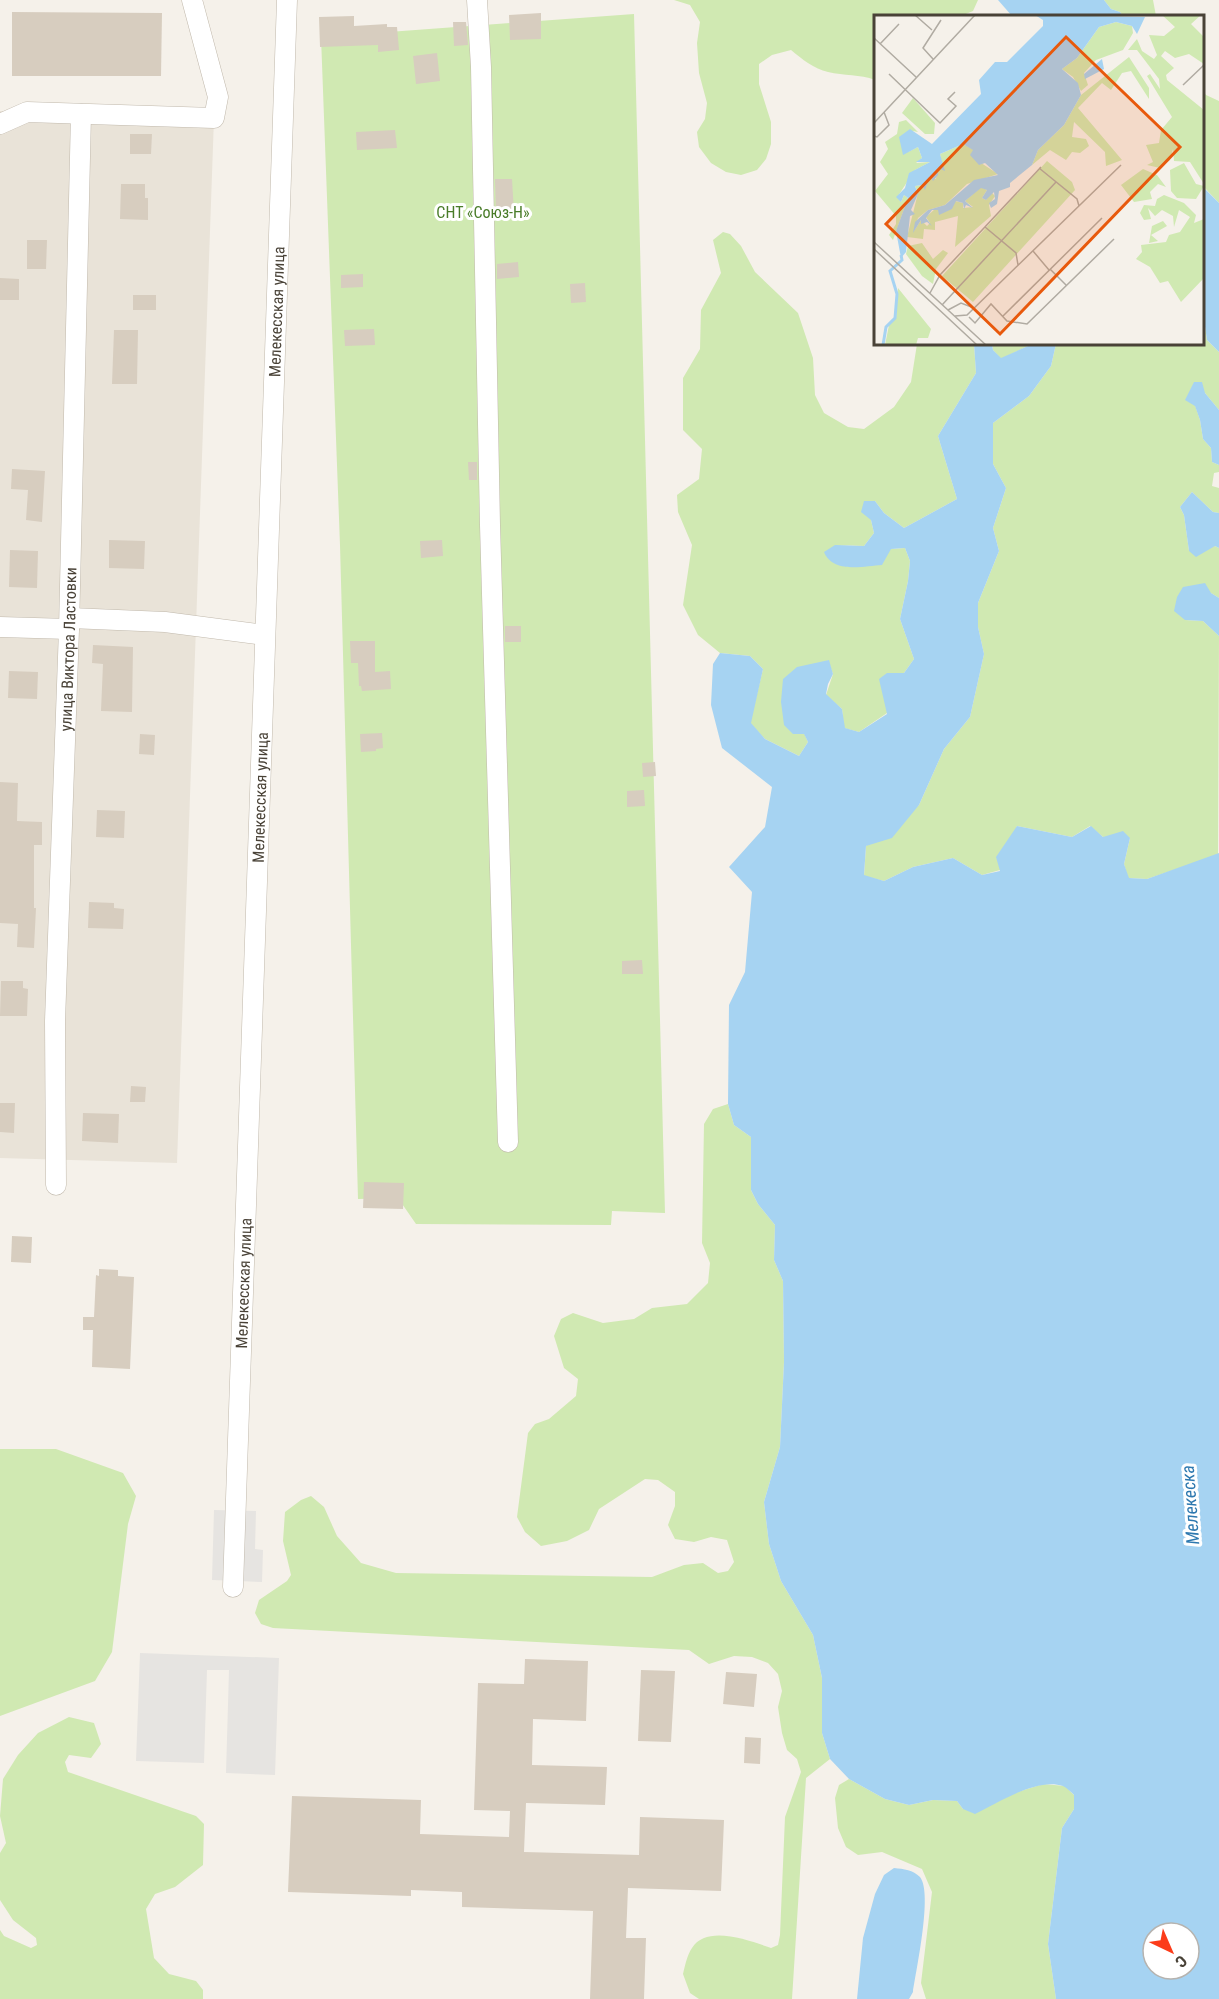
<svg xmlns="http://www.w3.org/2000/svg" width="1219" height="1999" font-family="'Roboto Condensed',sans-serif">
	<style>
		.residential { fill: #e9e3d8 }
		.green { fill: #d0e9b2 }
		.parking { fill: #e6e4e1 }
		.water { fill: #a6d3f2; fill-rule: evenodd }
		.building { fill: #d7cdbf }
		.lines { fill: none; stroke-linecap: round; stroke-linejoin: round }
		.minor-casing { stroke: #c1b9ac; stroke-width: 21 }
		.minor { stroke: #fff; stroke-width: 20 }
		.labels { text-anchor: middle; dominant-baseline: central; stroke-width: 6; stroke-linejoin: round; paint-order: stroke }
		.park-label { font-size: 16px; fill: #497c29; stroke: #fff }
		.street-label { font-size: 16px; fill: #494237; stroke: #fff }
		.water-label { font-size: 18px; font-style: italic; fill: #2d78af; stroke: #fff }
		.inset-river { fill: none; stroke: #a6d3f2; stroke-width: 3 }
		.inset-road { fill: none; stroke: #b0aba2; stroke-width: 1.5 }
		.view { fill: #e8590c; fill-opacity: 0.15; stroke: #e8590c; stroke-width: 3 }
		.inset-edge { fill: none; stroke: #494237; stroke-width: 3 }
	</style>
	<rect width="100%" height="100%" fill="#f5f1ea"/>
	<path class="residential" d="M0,111L214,118L177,1163L0,1158Z"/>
	<g class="green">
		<path d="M674,0H978L973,11L961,16H876L875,80C860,74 844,76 828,72C814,69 802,59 791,50L772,55L759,64V84L771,122V144L766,159L757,170L741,175L726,172L711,163L699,147L697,132L705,119L707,103L699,73L697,43L700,22L690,5Z"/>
		<path d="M1104,0H1153L1156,16H1123L1120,12L1111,9Z"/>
		<path d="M634,14L665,1213L612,1211L611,1225L416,1224L398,1198L358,1199L340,545L321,37Z"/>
		<path d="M1202,90L1206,95L1219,101V203L1203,186Z"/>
		<path d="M723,232L730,234L741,246L755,272L798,313L813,358L815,395L824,413L848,427L864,429L894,407L911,382L917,344H974L976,373L938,436L957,499L904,528L884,513L875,501L871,520L874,533L864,546L835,545L891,549L905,548L910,561L908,581L900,619L914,659L904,673H887V713L859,732L844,728L842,709L826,695L833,674L828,660L804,733L808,742L799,756L765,739L750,723L763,669L750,656L720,653L698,635L683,605L692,545L678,512L677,495L699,479L702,449L683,430V378L700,349L701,310L721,273L713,240Z"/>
		<path d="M1203,313L1207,340L1219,352V410L1205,393L1195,405L1200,420L1203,439L1211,448L1212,462L1219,465V472L1214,473L1212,486L1219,488V513L1213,512L1192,492L1180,507L1184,515L1189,551L1215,546L1219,548V598L1211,593L1185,620L1203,621L1219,636L1218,855L1147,879L1128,878L1124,864L1130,838L1103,837L1090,826L1072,837L1017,826L1000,870L982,875L953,858L913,867L884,881L864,876L866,846L919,805L944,749L970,717L984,654L978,627V603L999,551L993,528L1006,488L993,464V423L1029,396L1051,366L1056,344H1202Z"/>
		<path d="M992,344H1029L1028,346L1001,359L993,350Z"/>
		<path d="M728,1104L734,1125L751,1137V1190L758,1204L775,1225L774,1260L783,1281L784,1362L780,1447L764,1502L769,1544L781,1581L813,1635L822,1678V1733L830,1759L806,1778L792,1999H699L690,1993L683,1974C685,1966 687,1955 692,1948C707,1924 750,1941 771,1948L778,1945L780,1935L785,1817L801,1772L797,1759L787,1750L782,1733L778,1707L782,1691L778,1674L768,1663L752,1657L734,1656L709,1664L689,1650L273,1628L261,1624L255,1613L259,1600L287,1581L291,1575L283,1541L285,1512L301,1500L311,1496L324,1507L337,1536L361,1563L396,1573L652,1577L684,1565L703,1563L718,1573L728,1571L734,1562L727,1540L711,1537L694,1542L675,1539L668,1525L675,1506V1492L658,1480L645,1479L599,1509L589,1530L567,1541L541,1546L525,1532L517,1517L528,1433L535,1424L549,1419L576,1396L578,1379L564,1368L554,1336L561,1319L573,1313L603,1323L634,1319L652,1308L687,1304L708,1283L710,1263L702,1243L704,1124L713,1109Z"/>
		<path d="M0,1449H56L123,1473L136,1496L128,1524L112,1652L95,1681L0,1716Z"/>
		<path d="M69,1717L94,1723L101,1744L91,1758L69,1755L65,1762L68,1772L196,1816L204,1824L203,1865L175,1887L155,1894L146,1909L154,1958L169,1974L196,1981L203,1990V1999H0V1930L4,1936L31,1948L37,1945L36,1938L13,1920L0,1900V1853L6,1843L0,1816L3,1779L18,1755L38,1733Z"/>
		<path d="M849,1779L885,1799L909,1805L933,1800L957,1801L963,1809L1043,1784L1065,1786L1074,1795V1809L1062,1828L1048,1944L1056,1999H926L921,1983L932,1892L922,1869L882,1852L858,1855L846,1847L838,1828L835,1798L839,1785Z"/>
	</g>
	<g class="parking">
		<path d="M214,1510L256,1511L255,1549L263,1550L262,1582L212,1580Z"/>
		<path d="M140,1653L279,1658L275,1775L226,1773L229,1670H207L204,1763L136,1761Z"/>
	</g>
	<g class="water">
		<path d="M998,0H1104L1111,9L1120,12L1123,16H1012Z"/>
		<path d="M1202,186L1219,203V352L1207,340L1203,313Z"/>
		<path d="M974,344H992L993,350L1001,358L1028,346L1029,344H1056L1051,366L1029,396L993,423V464L1006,488L993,528L999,551L978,603V627L984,654L970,717L944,749L919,805L892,838L866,846L864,875L884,881L913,867L953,858L982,875L1000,871L996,857L1017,826L1072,837L1091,826L1103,837L1123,831L1130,838L1124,864L1129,878L1147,879L1219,853V1999H1056L1048,1944L1062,1828L1074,1809V1795C1071,1792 1067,1788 1063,1786C1037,1777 998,1803 975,1814L963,1809L957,1801L933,1800L909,1805L885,1799L849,1779L830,1759L822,1733V1678L813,1635L781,1581L769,1544L764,1502L780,1447L784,1362L783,1281L774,1260L775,1225L758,1204L751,1190V1137L734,1125L728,1104L729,1005L745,972L752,892L729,867L765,827L772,787L722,748L711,705L713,664L720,653L750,656L763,669L751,723L765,739L799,756L808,742L804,734H793L784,725L781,702L783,679L797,667L829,660L833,674L828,684L826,694L842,709L845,728L859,732L887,714L879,679L887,673H904L914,659L900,619L908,581L910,561L905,548L891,549L882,565C864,566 833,574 824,552L835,545L864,546L874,533L871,520L861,512L864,501H875L884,513L904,528L957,499L938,436L976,373ZM1153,1933H1189V1969H1153Z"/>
		<path d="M1194,382H1202L1205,393L1219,410V465L1212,462L1211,448L1203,439L1200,420L1195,406L1185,400Z"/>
		<path d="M1192,492L1213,512L1219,513V548L1215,546L1196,557L1189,551L1184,515L1180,507Z"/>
		<path d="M1205,583L1211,593L1219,598V636L1203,621L1185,620L1174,611L1177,597L1183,587Z"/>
		<path d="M894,1868C904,1869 913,1870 920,1877C933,1893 916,1970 913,1992L909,1999H857L863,1938L875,1894L884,1875Z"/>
	</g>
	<g class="building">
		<path d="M12,12L162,13L161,76H12Z"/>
		<path d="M541,13V39L510,40L509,15Z"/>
		<path d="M354,16V26L387,24V27H397L399,50L378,52V45L320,47L319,17Z"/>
		<path d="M453,22H466L468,45L454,46Z"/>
		<path d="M437,53L440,81L416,84L413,56Z"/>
		<path d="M395,130L397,148L357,150L356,132Z"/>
		<path d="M130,134H152L151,154H130Z"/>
		<path d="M495,179H512L514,213L496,214Z"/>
		<path d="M121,184H145V198H148V220L120,219Z"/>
		<path d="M27,240H47L46,269H27Z"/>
		<path d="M518,262L519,277L497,279V264Z"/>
		<path d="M363,274V287L341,288V275Z"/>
		<path d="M0,278L19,279V300H0Z"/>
		<path d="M585,283L586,302L571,303L570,284Z"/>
		<rect x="133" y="295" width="23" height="15"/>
		<path d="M374,329L375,345L345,346L344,330Z"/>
		<path d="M114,330H138L137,384H112Z"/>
		<path d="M468,462H477V480H469Z"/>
		<path d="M12,469L45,471L42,522L26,520L28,490L11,489Z"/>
		<path d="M109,540L145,541L144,569L109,568Z"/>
		<path d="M442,540L443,556L421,558L420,541Z"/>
		<path d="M10,550L38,551L37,588L9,587Z"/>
		<rect x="505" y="626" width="16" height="16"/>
		<path d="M350,641H375V672L390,671L391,689L362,691L361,686H359L358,663H351Z"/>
		<path d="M93,645L133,647L132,712L101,711L103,664L92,663Z"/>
		<path d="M9,671L38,672L37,699L8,698Z"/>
		<path d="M382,733L383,748L376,749V751L361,752L360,734Z"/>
		<path d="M140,734L155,735L154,755L139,754Z"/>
		<path d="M655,762L656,776L643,777L642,763Z"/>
		<path d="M0,782L18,783L17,821L42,822V845H34V908H36L34,948L17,947L18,924L0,923Z"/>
		<path d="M644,790L645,806L627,807V791Z"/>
		<path d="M97,810L125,811L124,838L96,837Z"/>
		<path d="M89,902L114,903V908L124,909L123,929L88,928Z"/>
		<path d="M642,960L643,974H622V961Z"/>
		<path d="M1,981H23V988L28,989L27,1016H0Z"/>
		<path d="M131,1086L146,1087L145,1102H130Z"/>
		<path d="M0,1103H15L14,1133L0,1132Z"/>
		<path d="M83,1113L119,1114L118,1143L82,1141Z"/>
		<path d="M364,1182L404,1183L403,1209L363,1208Z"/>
		<path d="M12,1236L32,1237L31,1263L11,1262Z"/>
		<path d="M99,1269L118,1270V1276L134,1277L130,1369L92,1367L93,1330H83V1317H94L96,1275L99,1276Z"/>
		<path d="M525,1659L588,1661L586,1721L533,1719L532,1765L607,1767L605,1805L526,1803L524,1852L639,1855L640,1817L724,1820L721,1891L628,1888L626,1938H646L644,1999H590L593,1911L462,1907V1892L411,1890V1896L288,1892L292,1796L421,1800L420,1834L509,1837L510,1811L474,1810L478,1683L524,1684Z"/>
		<path d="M641,1670L675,1671L671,1742L638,1741Z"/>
		<path d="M726,1672L757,1674L754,1707L723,1704Z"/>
		<path d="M745,1737L761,1738L760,1764L744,1763Z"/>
	</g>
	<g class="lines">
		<g class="minor-casing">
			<g id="minor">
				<path d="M477,0L481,67L490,525L508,1142"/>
				<path d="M0,124L27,112L214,118L218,97L192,0"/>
				<path d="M70,618L165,622L264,635"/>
				<path d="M0,627L69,629"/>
				<path id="s1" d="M56,1185L55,1021L69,629L81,114"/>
				<path id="s2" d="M233,1587L287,0"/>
			</g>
		</g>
		<use href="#minor" class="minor"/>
	</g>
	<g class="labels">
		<g class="park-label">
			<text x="483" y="212">СНТ «Союз-Н»</text>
		</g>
		<g class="street-label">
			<text stroke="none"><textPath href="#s2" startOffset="1276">Мелекесская улица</textPath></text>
			<text stroke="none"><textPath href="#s1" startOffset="536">улица Виктора Ластовки</textPath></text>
			<text stroke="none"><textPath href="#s2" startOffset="790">Мелекесская улица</textPath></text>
			<text stroke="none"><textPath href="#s2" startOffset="304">Мелекесская улица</textPath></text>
		</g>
		<g class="water-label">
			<text transform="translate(1190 1505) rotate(-94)">Мелекеска</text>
		</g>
	</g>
	<g transform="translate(874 15)">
		<rect width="330" height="330" fill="#f5f1ea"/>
		<path d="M288,0H327L317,9L330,22V49L315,39L301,43L291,36L287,41L300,53L292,60L293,65L330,95V169L316,147L300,146L299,134L296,145L286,153L273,150L279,147L272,130L285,128L287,115L298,102L273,61L276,59L286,74L285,64L263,35H254L263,24L268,36L280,44L283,40L275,20L290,21L301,12ZM242,7L258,11L259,18L249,35L222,45L210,58L214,70L207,76L199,62L188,54L203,43L225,12ZM255,42L275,73V84L257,56L248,58L237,75L228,68L204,93L248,145L232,151L231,137L200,107L198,122L212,124L215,131L206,138L198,137L192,145L176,135L158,150L164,135L190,110L207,80ZM39,83L61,108L60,119H51L28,98ZM32,105L44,117L39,116L28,135L34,137L44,132L48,143L42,148L56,147L41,155L24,181L27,187L30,180L34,183L19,225L15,220L22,209V201L1,176L14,159L6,147L14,134L11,127L23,119L25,107ZM89,129L100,135L101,144L124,159L93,169L71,190L54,195L44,203L40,216L47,205L53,211L56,208L52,202L61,194L68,196L81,186L89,188V193L99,192L91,186L107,172L113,175L108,183L112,185L117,177L121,181L115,190L117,201L81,232L84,201L61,207V215L50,214L49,224L33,222L44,178L41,171L48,170L51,174L56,161L62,164L63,154L69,153L66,139ZM173,146L198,167L201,175L99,287L68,261ZM310,148L322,169L330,171L322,184L303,183L297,176L296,155ZM269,154L283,160L292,172L284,169L276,177L278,184L260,187L247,170ZM290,180L310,188L322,200L320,208L330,204V263L307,287L294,266L286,268L276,252L262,244L268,237L267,230L292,227L295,220L306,217L316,202L305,195L300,212L299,201L288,195L281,201L274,193L277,204L270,205L266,198L270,190L281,191L283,184ZM289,206L293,211L277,220L284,226L275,228L278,211ZM48,228L59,244L69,235L74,238L62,254L59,269L48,261L32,239L34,231ZM24,273L57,314L54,323H44L42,330H11L15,310L22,303Z" fill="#d0e9b2"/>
		<path d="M161,0L271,2L263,19L258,11L242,7L225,12L203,43L188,54L204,68L207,80L190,110L164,135L158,150L136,168V172L125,176L123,189L117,193L115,188L121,184L120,177L112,185L108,183L113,175L107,173L91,186L99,193L92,190L90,194L89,188L82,186L78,194L65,200L64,195H58L52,203L58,211L53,207L47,209V205L39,218L41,207L54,195L71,190L100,165L124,160L111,148L105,150L96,140L99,135L89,129L66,139L71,156L64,153V160L59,166L56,161L51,175L48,170L41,171L44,179L37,195L41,199L36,201L32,237L27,243L22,216L34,183L30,180L27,187L22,182L31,173L35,158L56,147H42L48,143L44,132L29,140L25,122L36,114L58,129L107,79L105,65L121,47H133L169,11V5ZM228,44L230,54L211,64L210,59Z" fill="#a6d3f2"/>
		<path class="inset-river" d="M9,330L12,312L21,303L23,279L16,256L28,245L27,240"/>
		<path class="inset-road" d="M41,0L58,15M0,23L42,62M6,29L25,9M59,44L49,33L67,5M15,59L66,108L82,91L74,84L81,77M309,70L330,50M0,108L101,0M0,121L3,122L15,110L10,97M165,153L203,184L205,191M111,212L142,238L144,250M0,227L112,330M0,234L103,330M159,236L175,255M176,254L192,270M56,278L66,260L167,152M68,290L182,167M74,295L87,288L100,293M81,301L93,300L247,150M129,301L228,203M95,302L101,308L117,289L133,306L153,309L240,224"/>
		<path class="view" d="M192,22L306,132L126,319L12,209Z"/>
		<rect width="330" height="330" class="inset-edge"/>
	</g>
	<g transform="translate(1171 1951) rotate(136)"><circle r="28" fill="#ffffff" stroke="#b6b3af" stroke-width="1.5"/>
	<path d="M0-4.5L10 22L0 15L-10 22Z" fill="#fc3c1a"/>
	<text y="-9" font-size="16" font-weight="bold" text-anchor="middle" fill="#494237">С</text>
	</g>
</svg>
